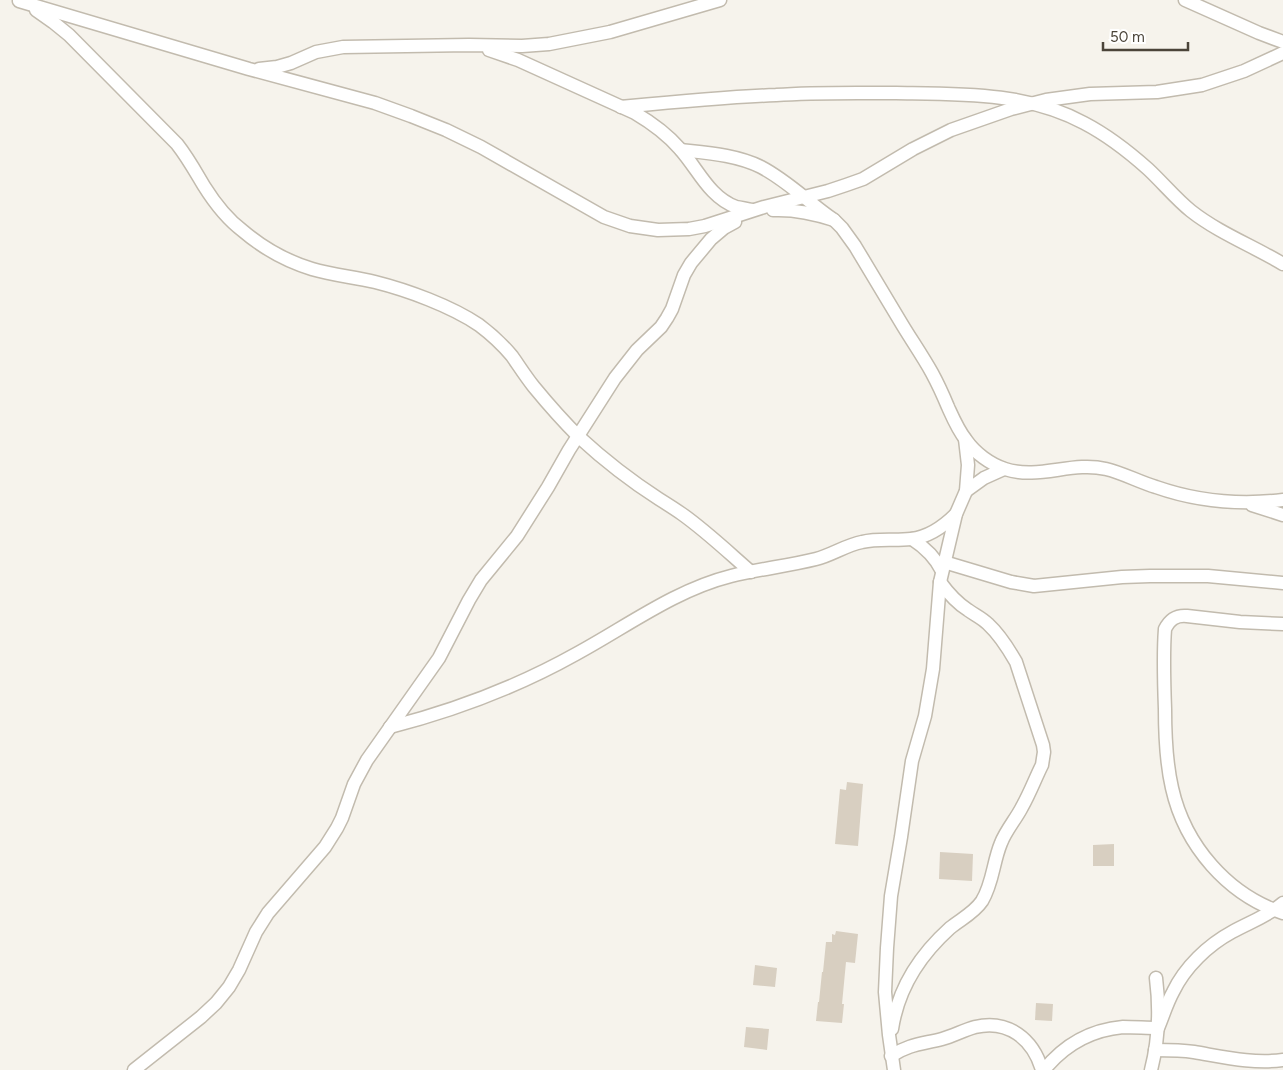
<svg xmlns="http://www.w3.org/2000/svg" width="1283" height="1070" font-family="Figtree,sans-serif">
	<style>
		.building { fill: #d8cfc1 }
		.lines { fill: none; stroke-linecap: round; stroke-linejoin: round }
		.minor-casing { stroke: #c2bbae; stroke-width: 15 }
		.minor { stroke: #fff; stroke-width: 12 }
	</style>
	<rect width="100%" height="100%" fill="#f6f3ec"/>
	<g class="building">
		<path d="M847,782L863,784L858,846L835,844L840,789L846,790Z"/>
		<path d="M1114,844V866H1093V845Z"/>
		<path d="M940,852L973,854L972,881L939,879Z"/>
		<path d="M836,931L858,934L855,963L846,962L842,1004H844L842,1023L816,1021L818,1002H819L822,972H823L826,942H832V934L835,935Z"/>
		<path d="M755,965L777,968L775,987L753,985Z"/>
		<path d="M1036,1003L1053,1004L1052,1021L1035,1020Z"/>
		<path d="M746,1027L769,1029L767,1050L744,1047Z"/>
	</g>
	<g class="lines">
		<g class="minor-casing">
			<g id="minor">
				<path d="M1185,0L1259,33L1283,42"/>
				<path d="M19,1L249,69L375,103L411,116L446,130L481,147L604,217L630,226L658,230L689,229L705,226L764,207L828,191L846,185L863,179L913,149L951,130L1011,109L1046,100L1090,94L1157,92L1202,85L1244,71L1283,53"/>
				<path d="M36,10L53,22L69,35L177,144C188,158 195,171 204,186C214,202 227,219 243,231C263,248 286,261 312,269C332,275 354,277 375,282C407,290 451,306 479,325C491,334 502,344 512,356C519,366 526,377 534,387C548,404 563,421 579,437C604,460 631,481 659,499C667,504 675,509 682,514C706,531 728,552 751,572"/>
				<path d="M489,50L518,60L635,113C652,123 667,134 680,149C698,169 709,197 736,207C741,208 747,209 752,210"/>
				<path d="M259,69L277,67L291,63L316,52L343,47L469,45L522,46L549,44L610,32L720,0"/>
				<path d="M621,107C673,102 724,97 776,95C816,92 856,93 896,93C960,94 1027,92 1084,123C1107,135 1129,152 1148,169C1163,183 1176,199 1191,211C1219,233 1253,246 1283,264"/>
				<path d="M681,150C708,153 737,155 761,167C788,181 809,203 834,220L842,228L855,246C870,271 885,296 900,321C910,338 922,355 932,373C938,384 943,395 948,407C953,418 958,430 966,440C975,453 990,464 1005,469C1039,480 1072,461 1106,469C1123,473 1139,482 1156,487C1196,501 1241,505 1283,500"/>
				<path d="M773,210C795,209 813,213 834,220"/>
				<path d="M966,491L984,478L1004,469"/>
				<path d="M1252,505L1283,515"/>
				<path d="M912,539C926,548 935,557 942,571"/>
				<path d="M944,562L1011,582L1034,586L1122,577L1150,576H1208L1283,583"/>
				<path d="M1283,624L1240,622L1187,616C1176,615 1170,619 1165,629C1163,655 1164,682 1165,709C1165,735 1166,762 1172,788C1185,846 1228,895 1283,913"/>
				<path d="M390,727C456,710 517,687 576,654C626,627 675,590 731,576C759,569 788,566 816,559C832,555 846,545 862,542C878,538 895,541 911,539C929,537 944,526 956,514"/>
				<path d="M892,1029C898,989 920,955 950,928C961,919 974,913 982,901C993,883 993,862 1001,843C1006,830 1016,819 1022,807C1030,793 1035,779 1042,765L1044,752L1043,745L1016,662C1008,648 1000,635 988,624C982,618 975,615 968,610C957,603 948,593 940,582"/>
				<path d="M1155,1050C1169,1050 1181,1050 1194,1052C1224,1057 1253,1064 1283,1060"/>
				<path d="M891,1056C909,1044 923,1044 942,1039C953,1036 964,1030 975,1027C1008,1019 1033,1039 1042,1070"/>
				<path d="M134,1070L201,1017L216,1003L229,987L239,970L256,932L268,913L325,847L337,828L342,818L354,784L367,760L439,658L469,600L481,580L517,536L548,487L569,450L615,378L637,350L661,327L667,318L672,309L684,275L691,263L711,239L724,228L735,222"/>
				<path d="M894,1070L889,1035L885,992L887,948L891,896L901,837L912,761L925,716L933,669L940,582L956,514L966,491L968,465L965,439"/>
				<path d="M1044,1070C1065,1044 1090,1030 1123,1027C1135,1027 1147,1028 1158,1028C1163,1016 1167,1003 1173,992C1185,967 1208,945 1232,932C1250,922 1268,916 1283,903"/>
				<path d="M1151,1070C1159,1039 1160,1010 1156,978"/>
			</g>
		</g>
		<use href="#minor" class="minor"/>
	</g>
	<path d="M1103 42v8h85v-8" fill="none" stroke="#4b4439" stroke-width="2.5"/>
	<text x="1110" y="42" font-size="15" fill="#4b4439" stroke="#ffffff" stroke-width="4" paint-order="stroke">50 m</text>
</svg>
